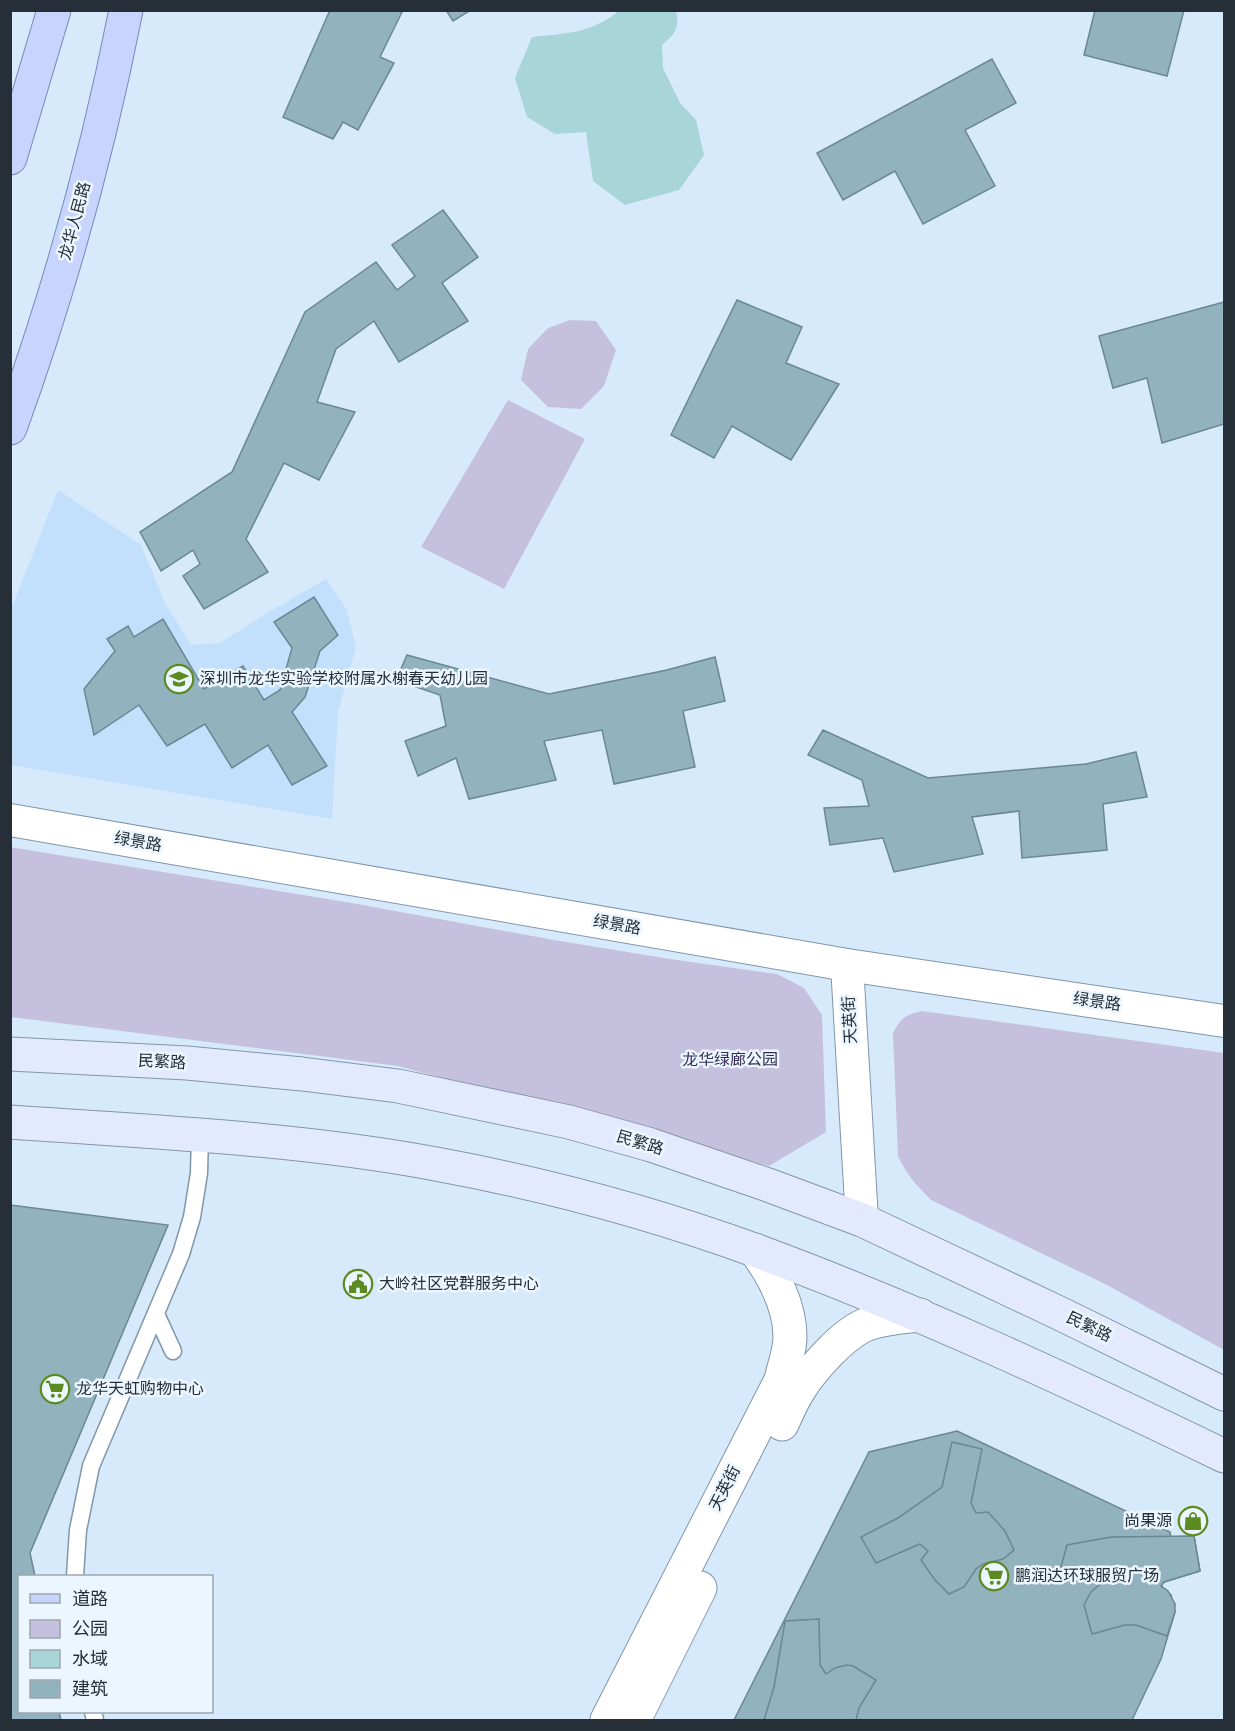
<svg xmlns="http://www.w3.org/2000/svg" width="1235" height="1731" font-family="Signika,'Noto Sans SC',sans-serif">
	<style>
		.built { fill: #c2dffb }
		.green { fill: #c6c0df }
		.water { fill: #a8d5d8 }
		.building { fill: #92b2be; stroke: #698894; stroke-width: 1.5 }
		.lines { fill: none; stroke-linecap: round; stroke-linejoin: round }
		.service-casing { stroke: #8096aa; stroke-width: 19 }
		.minor-casing { stroke: #8096aa; stroke-width: 34 }
		.tertiary-casing { stroke: #8096aa; stroke-width: 35 }
		.secondary-casing { stroke: #8096aa; stroke-width: 35 }
		.primary-casing { stroke: #7789b8; stroke-width: 35 }
		.service { stroke: #fff; stroke-width: 16 }
		.minor { stroke: #fff; stroke-width: 32 }
		.tertiary { stroke: #fff; stroke-width: 33 }
		.secondary { stroke: #e3eafe; stroke-width: 33 }
		.primary { stroke: #c7d5fe; stroke-width: 33 }
		.labels { text-anchor: middle; dominant-baseline: central; stroke-width: 5; stroke-linejoin: round; paint-order: stroke }
		.street-label { font-size: 16px; fill: #262f37; stroke: #ecf6ff }
		.poi-label { font-size: 16px; fill: #262f37; stroke: #ecf6ff; text-anchor: start }
		.park-label { font-size: 16px; fill: #352a57; stroke: #ecf6ff }
	</style>
	<rect width="100%" height="100%" fill="#d7eafb"/>
	<path class="built" d="M58,490L141,545L165,603L191,645L220,643L262,616L326,579L346,608L356,647L338,712L332,819L11,765L10,612Z"/>
	<g class="green">
		<path d="M570,320L596,321L616,350L604,386L581,409L548,407L521,380L528,349L548,328Z"/>
		<path d="M508,400L585,439L504,589L421,547Z"/>
		<path d="M10,847L346,902L554,940L670,959L777,974L804,988L822,1015L826,1132L769,1166L398,1066L11,1017Z"/>
		<path d="M922,1011L1224,1053V1350L1107,1285L931,1200C917,1186 906,1174 898,1156L893,1033C901,1018 905,1015 922,1011Z"/>
	</g>
	<path class="water" d="M620,10L676,11C680,28 675,34 662,45L663,68L680,103L696,120L704,155L679,190L625,205L593,181L586,132L555,134L527,117L515,78L532,37C567,33 591,34 620,10Z"/>
	<g class="building">
		<path d="M330,10H403L380,57L394,63L358,130L343,122L333,139L283,117Z"/>
		<path d="M446,10H471L453,21Z"/>
		<path d="M1095,10H1184L1167,76L1084,55Z"/>
		<path d="M992,59L1016,103L965,130L995,186L923,224L895,171L843,200L817,153Z"/>
		<path d="M443,210L478,257L442,283L468,321L399,362L374,321L336,349L317,402L355,412L319,480L284,463L246,539L268,572L204,609L183,576L200,564L193,550L161,571L140,532L232,472L305,312L376,262L397,290L415,276L392,245Z"/>
		<path d="M737,300L802,327L786,363L839,384L791,460L732,426L714,458L671,435Z"/>
		<path d="M1224,302V424L1162,443L1147,378L1113,388L1099,336Z"/>
		<path d="M314,597L338,635L320,651L305,697L292,712L327,766L292,785L268,745L232,768L205,724L167,746L139,705L94,735L84,689L115,651L107,639L128,626L134,637L163,619L204,689L243,666L264,700L280,690L292,648L274,622Z"/>
		<path d="M407,655L549,694L667,670L715,657L725,701L683,711L695,767L614,784L602,730L544,741L556,780L469,799L456,758L418,776L405,741L446,726L440,695L396,680Z"/>
		<path d="M823,730L928,778L1086,764L1136,752L1147,797L1103,804L1107,850L1022,858L1019,811L972,817L983,854L894,872L883,838L830,845L824,808L869,806L862,780L808,755Z"/>
		<path d="M10,1205L168,1225L30,1553L35,1576H20V1712H59L61,1720H10Z"/>
		<path d="M957,1431L1170,1532L1171,1537L1194,1536L1200,1571L1164,1582L1161,1586L1171,1595L1175,1612L1161,1659L1132,1720H734L869,1452Z"/>
		<path d="M952,1442L982,1449L971,1503L976,1513L988,1512L1005,1531L1014,1550L1003,1559L983,1564L976,1569L964,1587L949,1594L935,1580L921,1560L928,1551L920,1544L876,1563L861,1537L898,1518L942,1487Z"/>
		<path d="M1194,1536L1200,1571L1164,1582L1161,1586L1168,1591L1175,1604V1612L1167,1636L1136,1625H1125L1092,1634L1084,1605L1091,1592L1099,1585L1097,1580L1061,1567L1067,1545L1111,1537Z"/>
		<path d="M819,1619L820,1665L826,1674L835,1668L847,1665L853,1666L876,1680L859,1708L856,1720H764L774,1687L785,1621Z"/>
	</g>
	<g class="lines">
		<g class="service-casing">
			<g id="service">
				<path d="M156,1314L173,1351"/>
				<path d="M75,1576L78,1530L91,1466L181,1254L192,1217L199,1173L200,1135"/>
				<path d="M93,1712L95,1720"/>
			</g>
		</g>
		<g class="minor-casing">
			<g id="minor">
				<path d="M10,820L847,965L1224,1021"/>
				<path d="M847,965L862,1220"/>
			</g>
		</g>
		<g class="tertiary-casing">
			<g id="tertiary">
				<path d="M782,1424C787,1413 792,1401 799,1390C812,1369 842,1335 865,1325C883,1318 902,1317 920,1315"/>
				<path d="M607,1720L781,1380C784,1366 790,1351 790,1337C790,1305 774,1276 755,1250"/>
				<path d="M634,1720L700,1588"/>
			</g>
		</g>
		<g class="secondary-casing">
			<g id="secondary">
				<path d="M10,1054L187,1063L302,1074L398,1086L569,1122L651,1145L768,1185L862,1220L1059,1313L1224,1394"/>
				<path d="M10,1122C153,1132 296,1138 436,1164C544,1184 653,1213 757,1251C917,1310 1071,1382 1224,1456"/>
			</g>
		</g>
		<g class="primary-casing">
			<g id="primary">
				<path d="M10,158L54,10"/>
				<path d="M10,428C59,293 98,152 126,10"/>
			</g>
		</g>
		<use href="#service" class="service"/>
		<use href="#minor" class="minor"/>
		<use href="#tertiary" class="tertiary"/>
		<use href="#secondary" class="secondary"/>
		<use href="#primary" class="primary"/>
	</g>
	<defs>
		<g id="school-ring" transform="scale(1.5)"><circle r="9.5" fill="#ecf6ff" stroke="#5c8c21" stroke-width="1.5"/><path d="M0-5L7-2L0 1L-7-2ZM-4 1L0 2.5L4 1V4Q0 6-4 4Z" fill="#5c8c21"/></g>
		<g id="civic-ring" transform="scale(1.5)"><circle r="9.5" fill="#ecf6ff" stroke="#5c8c21" stroke-width="1.5"/><path d="M-.6-6.5H3V-4.5H.6V-3L4-1V1h2V6H-6V1h2V-1L-.6-3ZM-1.2 2.5V6h2.4V2.5Z" fill="#5c8c21"/></g>
		<g id="supermarket-ring" transform="scale(1.5)"><circle r="9.5" fill="#ecf6ff" stroke="#5c8c21" stroke-width="1.5"/><path d="M-6-5.5h2.5l.6 2H6L4.5 2H-2.5L-4.4-4H-6ZM-1.5 3.2a1.3 1.3 0 1 0 .1 0ZM3 3.2a1.3 1.3 0 1 0 .1 0Z" fill="#5c8c21"/></g>
		<g id="shop-ring" transform="scale(1.5)"><circle r="9.5" fill="#ecf6ff" stroke="#5c8c21" stroke-width="1.5"/><path d="M-5-2.5h2.3a2.7 3.5 0 0 1 5.4 0H5L5.5 6h-11ZM-1.5-2.5h3a1.5 2.3 0 0 0-3 0Z" fill="#5c8c21"/></g>
	</defs>
	<g fill-rule="evenodd">
		<use href="#school-ring" x="179" y="679"/>
		<use href="#civic-ring" x="358" y="1284"/>
		<use href="#supermarket-ring" x="55" y="1389"/>
		<use href="#shop-ring" x="1193" y="1521"/>
		<use href="#supermarket-ring" x="994" y="1576"/>
	</g>
	<g class="labels">
		<g class="street-label">
			<text transform="translate(75 221) rotate(-75)">龙华人民路</text>
			<text transform="translate(138 842) rotate(10)">绿景路</text>
			<text transform="translate(617 925) rotate(10)">绿景路</text>
			<text transform="translate(1097 1002) rotate(8)">绿景路</text>
			<text transform="translate(850 1020) rotate(-93)">天英街</text>
			<text transform="translate(162 1062) rotate(3)">民繁路</text>
			<text transform="translate(640 1143) rotate(17)">民繁路</text>
			<text transform="translate(1089 1327) rotate(26)">民繁路</text>
			<text transform="translate(725 1488) rotate(-63)">天英街</text>
		</g>
		<g class="poi-label">
			<text x="200" y="679">深圳市龙华实验学校附属水榭春天幼儿园</text>
			<text x="379" y="1284">大岭社区党群服务中心</text>
			<text x="76" y="1389">龙华天虹购物中心</text>
			<text x="1172" y="1521" text-anchor="end">尚果源</text>
			<text x="1015" y="1576">鹏润达环球服贸广场</text>
		</g>
		<g class="park-label">
			<text x="730" y="1060">龙华绿廊公园</text>
		</g>
	</g>
	<rect width="1235" height="1731" fill="none" stroke="#262f37" stroke-width="24"/>
	<rect x="18" y="1575" width="195" height="138" fill="#ecf6ff" stroke="#9da6af" stroke-width="1.5"/>
	<rect x="30" y="1594" width="30" height="9" fill="#c7d5fe" stroke="#9da6af" stroke-width="1.5"/>
	<text x="72" y="1605" font-size="18" fill="#262f37">道路</text>
	<rect x="30" y="1620" width="30" height="18" fill="#c6c0df" stroke="#9da6af" stroke-width="1.5"/>
	<text x="72" y="1635" font-size="18" fill="#262f37">公园</text>
	<rect x="30" y="1650" width="30" height="18" fill="#a8d5d8" stroke="#9da6af" stroke-width="1.5"/>
	<text x="72" y="1665" font-size="18" fill="#262f37">水域</text>
	<rect x="30" y="1680" width="30" height="18" fill="#92b2be" stroke="#9da6af" stroke-width="1.5"/>
	<text x="72" y="1695" font-size="18" fill="#262f37">建筑</text>
</svg>
